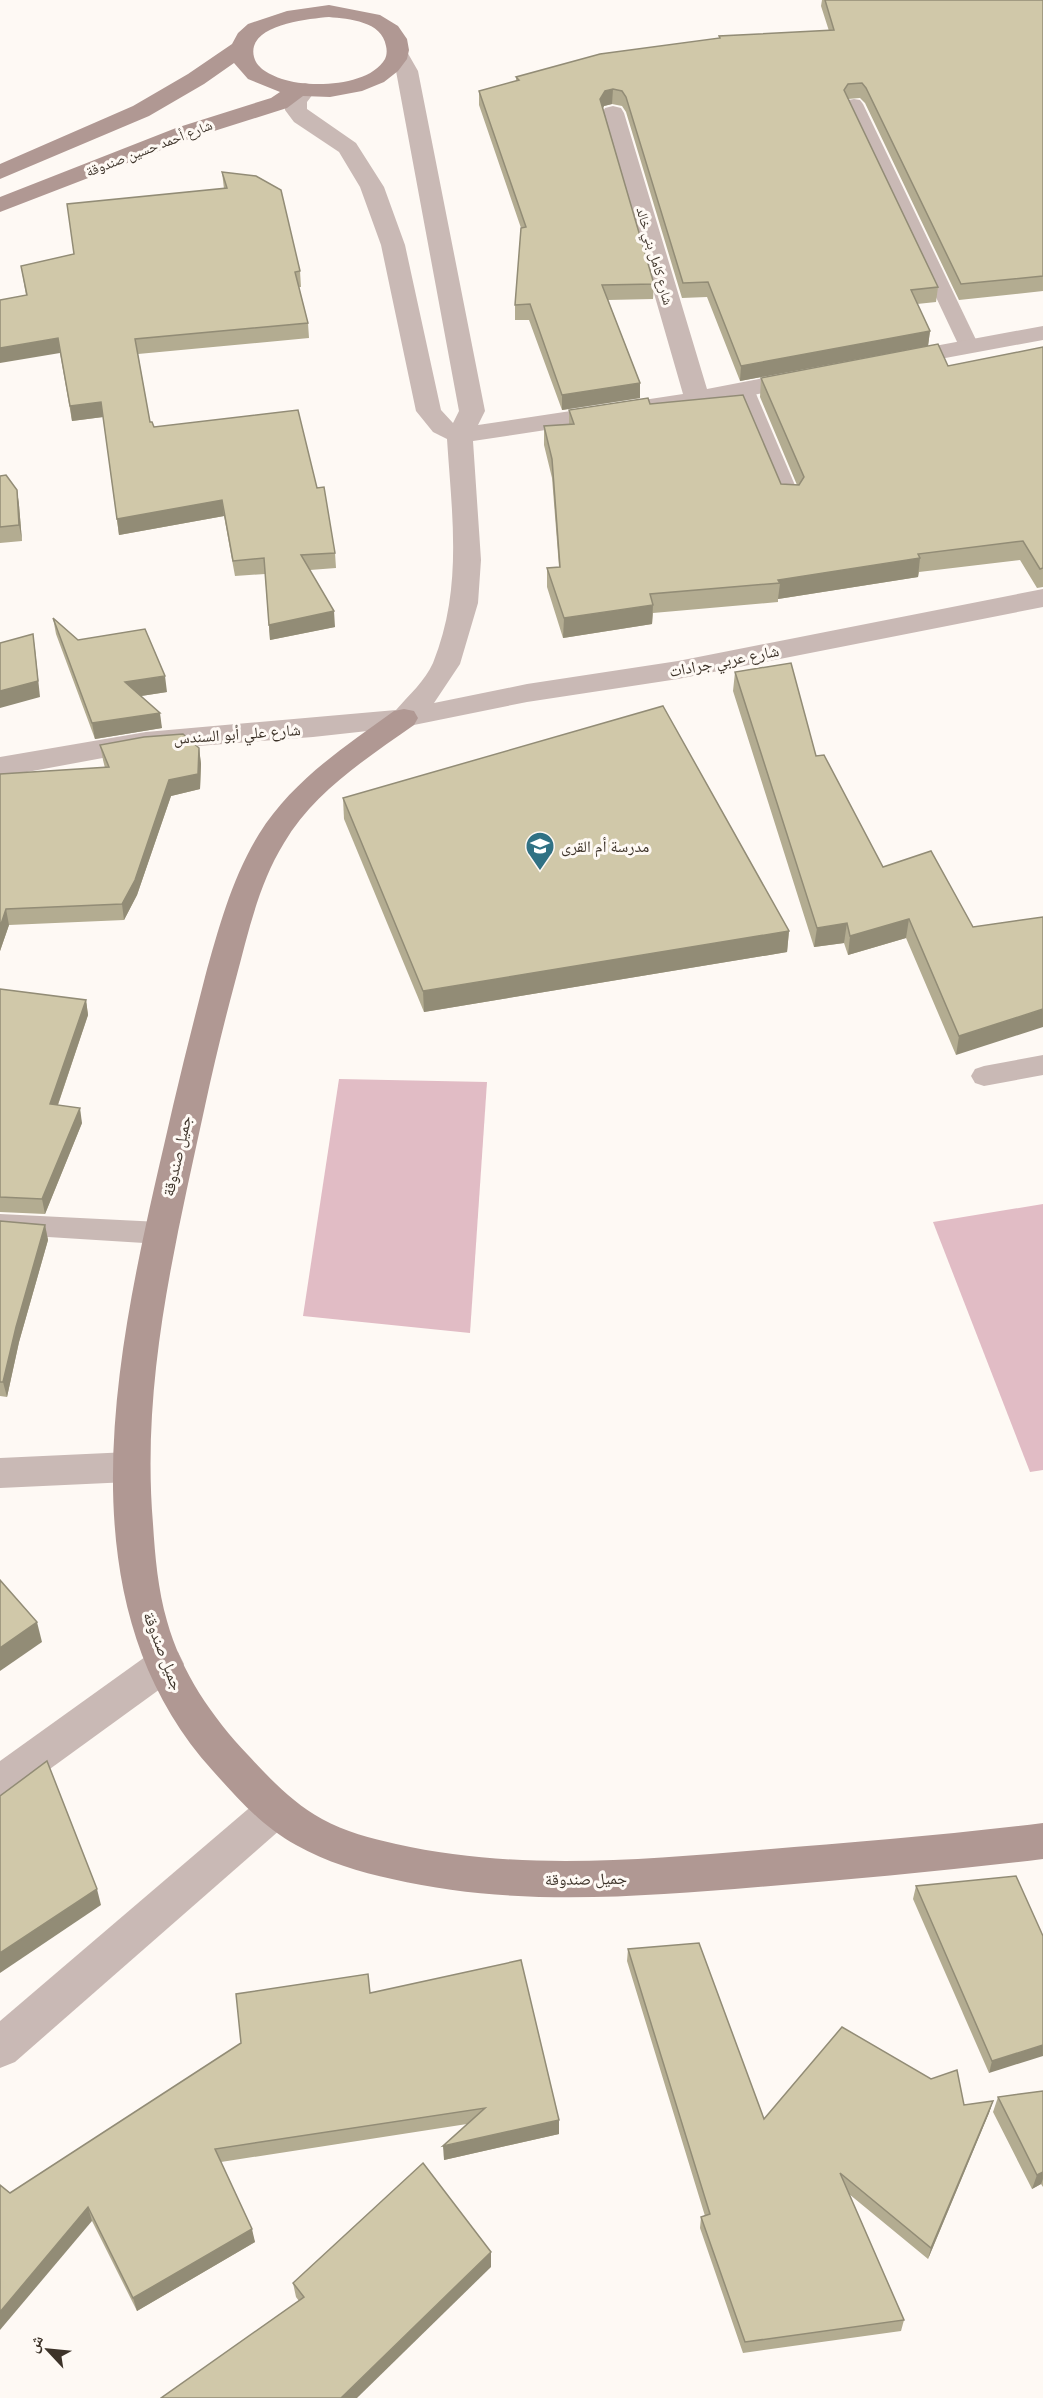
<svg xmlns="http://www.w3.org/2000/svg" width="1043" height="2398" font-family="Raleway,'Noto Naskh Arabic',sans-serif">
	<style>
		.green { fill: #e1bcc5 }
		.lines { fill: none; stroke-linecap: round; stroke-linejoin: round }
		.service { fill: #c9b9b5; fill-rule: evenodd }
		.minor { fill: #c9b9b5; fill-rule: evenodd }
		.secondary { fill: #b09893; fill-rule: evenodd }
		.wall { fill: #b3ac91 }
		.shaded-wall { fill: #928c76 }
		.building { fill: #d0c8a9; stroke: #928c76; stroke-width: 1.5 }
		.labels { text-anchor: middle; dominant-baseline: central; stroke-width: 6; stroke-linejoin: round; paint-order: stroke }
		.far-street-label { font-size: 14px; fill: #3d3329; stroke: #fef9f4 }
		.street-label { font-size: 16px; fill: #3d3329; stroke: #fef9f4 }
		.poi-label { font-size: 16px; fill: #3d3329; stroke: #fef9f4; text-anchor: start }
	</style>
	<rect width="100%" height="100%" fill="#fef9f4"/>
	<g class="green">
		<path d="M339,1079L487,1082L470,1333L303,1316Z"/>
		<path d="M1043,1204V1470L1030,1472L933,1222Z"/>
	</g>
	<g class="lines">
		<g class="service">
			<path d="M854,99L860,100L863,104L979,346L976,350H962L959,346L845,104L848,100Z"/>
			<path d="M744,383L751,385L754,389L800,497L797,502L789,503L781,502L778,497L734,389L737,385Z"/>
			<path d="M1043,1055V1075L984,1086L975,1083L971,1076L975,1069L984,1066Z"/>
			<path d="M0,1214L160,1222L170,1226L174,1233L170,1240L160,1244L0,1234Z"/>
		</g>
		<g class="minor">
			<path d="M398,48L406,50L418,71L485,411L478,425L683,394L602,113L605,108L613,106L621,108L624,113L707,389L805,370L814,372L817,377L814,382L805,384L697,407L473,441L481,560L478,603L460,664L434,703L527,684L678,661L1043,589V607L678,679L527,702L404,727L313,737L146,750L0,777V757L146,732L396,710C409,695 425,681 433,663C463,589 452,516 447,439L433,432L416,411L381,245L360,187L339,152L294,122L285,110V102L297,85L305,83L313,85L316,90L307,102V109L356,143L384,187L405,245L441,410L453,423L459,411L396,71L387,55L390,50Z"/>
			<path d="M1043,326V340L897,367L888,365L885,360L888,355L897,353Z"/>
			<path d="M129,1452L142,1457L147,1467L142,1477L129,1482L0,1488V1458Z"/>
			<path d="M165,1648L178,1652L184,1664L178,1676L14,1795L0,1800V1761L152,1652Z"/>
			<path d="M275,1792L289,1798L294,1810L289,1822L15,2062L0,2068V2021L261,1798Z"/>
		</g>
		<g class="secondary">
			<path d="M329,5L380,15L398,26L407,39L409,50L407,59L398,71L384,82L362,91L330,97L303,96L287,108L192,138L0,212V197L176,128L271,98L280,92L248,79L234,63L204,84L149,116L0,179V164L133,106L188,74L232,44L238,33L248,24L287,11ZM329,17C349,19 382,21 386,46C387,50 387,55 385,59C369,87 308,88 282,79C271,75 257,69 254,57C246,25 307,19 329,17Z"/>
			<path d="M404,709L414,711L418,718L414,725C367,758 314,792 284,843C258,885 248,934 235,982C224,1023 214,1064 205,1106C175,1245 141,1381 153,1524C155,1556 158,1590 167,1621C181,1672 212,1717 248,1755C270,1779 293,1803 322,1819C345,1832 371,1838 396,1844C516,1871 638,1860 759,1850C854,1842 948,1835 1043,1823V1859C948,1871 853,1879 758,1887C636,1897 513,1907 392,1879C360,1872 326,1862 296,1845C263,1827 238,1799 213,1771C49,1590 125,1317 173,1106C183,1063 194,1020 205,977C219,927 232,878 259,834C292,781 344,747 394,711Z"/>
		</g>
	</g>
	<g class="wall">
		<path d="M822,0H1043V291L959,300L865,103L860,98L848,99L938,287L936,302L917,304L930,331L928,346L740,381L707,297L682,298L626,112L622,106L612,104L604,106L603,108L654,284L653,299L608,300L640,383V398L562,410L529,320H515V305L521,228L479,105V91L516,81V77L719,38V36L829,31L821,6Z"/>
		<path d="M222,172L300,271L301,287H299L308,323L309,338L138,354L150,422L154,427L317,488L335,553L336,568L310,570L335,627L270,640L265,574L235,576L224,516L119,535L103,417L72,421L60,353L26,295L21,266L74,254L224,189Z"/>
		<path d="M1043,347V587L1037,588L1020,560L919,572L918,577L778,599V602L653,613L652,624L563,638L547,587V568L559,567L552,478L544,445V426L569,424V410L650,404L781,484L797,485L760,397L761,378L948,366Z"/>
		<path d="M0,476L17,490L19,505L22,541L0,543Z"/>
		<path d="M53,618L78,640L167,692L141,696L162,728L95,739L56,634Z"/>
		<path d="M735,672L816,756L883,867L973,927L1043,917L956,1055L906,938L848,955L844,943L814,947L733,691Z"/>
		<path d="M100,745L199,748L201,764L200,789L171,796L137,895L124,920L9,925L0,951V774L105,768L103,760Z"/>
		<path d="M343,798L789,931L787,952L424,1012L344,819Z"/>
		<path d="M0,989L86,1000L88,1015L58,1105L82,1123L45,1214L0,1212Z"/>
		<path d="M0,1221L45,1225L48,1240L19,1342L7,1397L0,1396Z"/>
		<path d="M916,1886L1043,1936L989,2073L913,1899Z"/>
		<path d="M628,1949L764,2119L964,2105L993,2101L989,2113L928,2259L849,2194L904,2320L901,2331L743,2353L700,2228L701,2217L705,2216L627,1961Z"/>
		<path d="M370,1993L559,2134L444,2160L467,2124L221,2162L255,2242L137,2311L92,2221L10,2193Z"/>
		<path d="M1043,2091V2187L1041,2184L1032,2189L993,2112L998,2097Z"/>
		<path d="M491,2252V2267L299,2301L296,2297L293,2283Z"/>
	</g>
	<g class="shaded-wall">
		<path d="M613,89L612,104L604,106L600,114V99L605,91Z"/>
		<path d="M930,331L928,346L740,381L741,366Z"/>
		<path d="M58,338L60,353L0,363V348Z"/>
		<path d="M640,383V398L562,410V395Z"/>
		<path d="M101,402L103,417L72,421L70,406Z"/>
		<path d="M17,490L19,505L22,541L19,525Z"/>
		<path d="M222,500L224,516L119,535L117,519Z"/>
		<path d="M920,558L918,577L778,599L780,583L778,580Z"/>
		<path d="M653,605L652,624L563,638L564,618Z"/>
		<path d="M334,611L335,627L270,640L269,625Z"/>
		<path d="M33,634L35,649L40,697L0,708V691Z"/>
		<path d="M165,676L167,692L128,698L125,682Z"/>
		<path d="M160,713L162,728L95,739L92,723Z"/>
		<path d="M199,748L201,764L200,789L171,796L137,895L124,920L122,904L169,780Z"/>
		<path d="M6,909L9,925L0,951V927Z"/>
		<path d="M909,919L906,938L848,955L850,936Z"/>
		<path d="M847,923L844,943L814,947L817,928Z"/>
		<path d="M789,931L787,952L424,1012L423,991Z"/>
		<path d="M86,1000L88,1015L53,1119L50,1104Z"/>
		<path d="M1043,1009V1027L956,1055L959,1036Z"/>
		<path d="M80,1108L82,1123L45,1214L42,1199Z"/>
		<path d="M45,1225L48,1240L19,1342L7,1397L3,1382L16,1327Z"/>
		<path d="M37,1622L42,1642L0,1671V1648Z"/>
		<path d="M97,1889L101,1905L0,1973V1953Z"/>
		<path d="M1043,2045V2056L989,2073L992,2061Z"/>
		<path d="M993,2101L989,2113L928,2259L931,2248Z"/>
		<path d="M559,2120V2134L444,2160L443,2146Z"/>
		<path d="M1043,2172V2179L1041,2184L1032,2189L1037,2175Z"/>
		<path d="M88,2207L92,2221L0,2330V2312Z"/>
		<path d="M252,2229L255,2242L137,2311L133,2298Z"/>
		<path d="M491,2252V2267L357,2398H341Z"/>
	</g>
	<g class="building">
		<path d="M825,0H1043V276L961,284L866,88L862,83L848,84L844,90L938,287L911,290L930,331L741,366L708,282L683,283L626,97L622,91L613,89L605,91L600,99L654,284L602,285L640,383L562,395L530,304L515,305L521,228L526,227L479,91L519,80L516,77L600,54L720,38L719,36L834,30Z"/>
		<path d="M222,172L256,176L281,190L300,271L295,272L308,323L135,339L150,422H152L154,427L298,410L317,488L324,487L335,553L301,555L334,611L269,625L264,558L233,561L222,500L117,519L101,402L70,406L58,338L0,348V300L27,295L21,266L74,254L67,204L227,188Z"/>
		<path d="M938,344L948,366L1043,347V568L1040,569L1023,541L918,554L920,558L778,580L780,583L650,594L653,605L564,618L547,568L560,567L552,459L544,426L574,424L569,410L648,398L650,404L743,395L781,484L799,485L804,477L761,378Z"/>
		<path d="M6,475L17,490L19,525L0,527V476Z"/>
		<path d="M53,618L78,640L145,629L165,676L125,682L160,713L92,723Z"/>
		<path d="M33,634L38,681L0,691V643Z"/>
		<path d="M791,663L816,756L824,755L883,867L931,851L973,927L1043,917V1009L959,1036L909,919L850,936L847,923L817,928L735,672Z"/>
		<path d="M663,706L789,931L423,991L343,798Z"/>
		<path d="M183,734L199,748L198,774L169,780L135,880L122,904L6,909L0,927V774L109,767L100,745L144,737Z"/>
		<path d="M0,989L86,1000L50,1104L80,1108L42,1199L0,1197Z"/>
		<path d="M0,1221L45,1225L16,1327L3,1382H0Z"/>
		<path d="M0,1580L37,1622L0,1648Z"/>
		<path d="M47,1761L97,1889L0,1953V1796Z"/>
		<path d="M1016,1876L1043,1936V2045L992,2061L916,1886Z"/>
		<path d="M699,1943L764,2119L842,2027L931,2079L957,2070L964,2105L993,2101L931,2248L840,2173L904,2320L745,2342L701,2217L710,2214L628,1949Z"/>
		<path d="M521,1960L559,2120L443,2146L485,2108L215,2149L252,2229L133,2298L88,2207L0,2312V2185L10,2193L241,2043L236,1994L368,1974L370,1993Z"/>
		<path d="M1043,2091V2172L1037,2175L998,2097Z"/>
		<path d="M423,2163L491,2252L341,2398H161L304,2297L293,2283Z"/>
	</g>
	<defs>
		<g id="school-pin" transform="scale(1.5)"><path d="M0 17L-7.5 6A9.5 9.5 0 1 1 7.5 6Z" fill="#307184" stroke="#fef9f4"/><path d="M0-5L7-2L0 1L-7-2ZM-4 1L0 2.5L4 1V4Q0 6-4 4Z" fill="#fff"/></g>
	</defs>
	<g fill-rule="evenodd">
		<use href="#school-pin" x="540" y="846"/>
	</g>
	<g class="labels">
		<g class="far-street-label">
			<text transform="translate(149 148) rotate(-21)">شارع أحمد حسين صندوقة</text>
			<text transform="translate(655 256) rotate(74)">شارع كامل بني خالد</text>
		</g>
		<g class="street-label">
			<text transform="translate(724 661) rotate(-11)">شارع عربي جرادات</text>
			<text transform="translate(237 734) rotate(-4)">شارع علي أبو السندس</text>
			<text transform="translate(177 1156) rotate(-77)">جميل صندوقة</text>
			<text transform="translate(163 1651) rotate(69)">جميل صندوقة</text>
			<text transform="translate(586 1879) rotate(-1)">جميل صندوقة</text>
		</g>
		<g class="poi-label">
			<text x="561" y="846">مدرسة أم القرى</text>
		</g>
	</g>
	<g transform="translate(48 2350) rotate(296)" stroke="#fef9f4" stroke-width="4.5" paint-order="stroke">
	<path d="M0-4.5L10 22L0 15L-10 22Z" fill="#3d3329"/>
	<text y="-9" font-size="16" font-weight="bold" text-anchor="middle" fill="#3d3329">ش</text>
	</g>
</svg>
